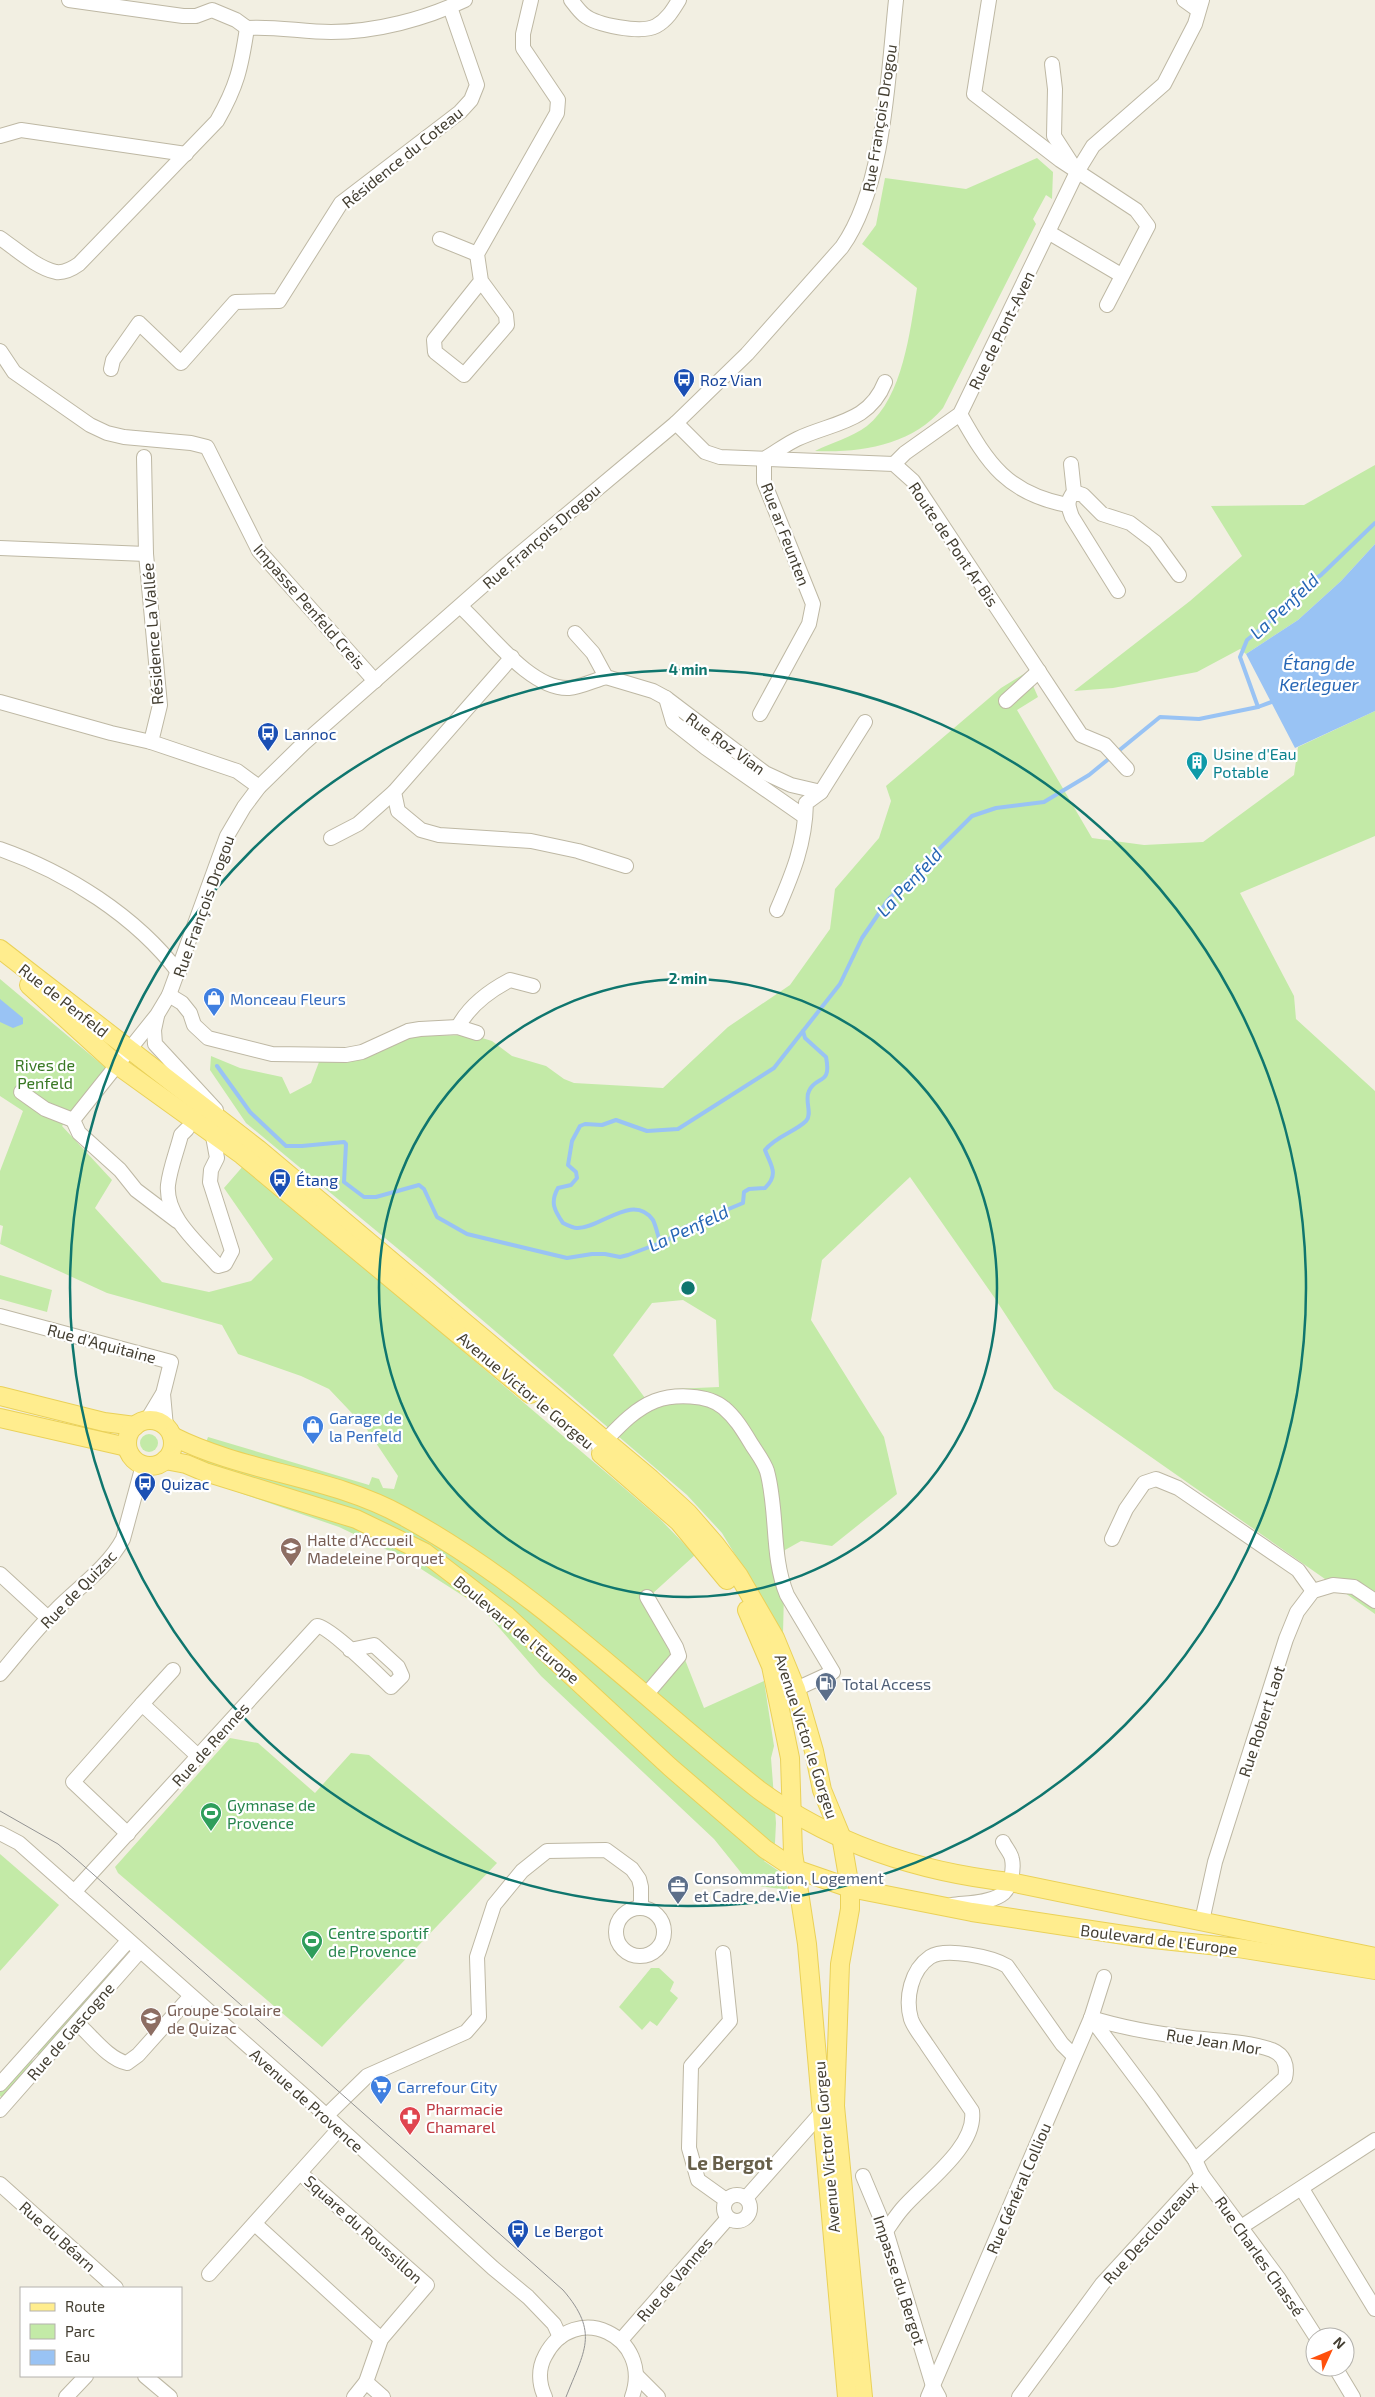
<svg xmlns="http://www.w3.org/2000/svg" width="1375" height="2397" font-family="'Exo 2',sans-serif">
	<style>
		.green { fill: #c3eaa7; fill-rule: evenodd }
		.water { fill: #99c3f4 }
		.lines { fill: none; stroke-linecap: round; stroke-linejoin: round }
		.stream { stroke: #99c3f4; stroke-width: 4 }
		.minor-casing { stroke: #beb8a4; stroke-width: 16 }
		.major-casing { stroke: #ead158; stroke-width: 20 }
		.minor { stroke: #fff; stroke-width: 14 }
		.major { stroke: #ffed8e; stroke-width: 18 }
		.tram { stroke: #939393; stroke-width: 1 }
		.ring { fill: none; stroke: #0f766e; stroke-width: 2.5 }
		.labels { text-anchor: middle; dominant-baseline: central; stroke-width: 4.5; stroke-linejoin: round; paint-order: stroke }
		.street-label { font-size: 16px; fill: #443f32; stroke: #fff }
		.transit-label { font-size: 16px; fill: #164399; stroke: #fff; text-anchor: start }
		.culture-label { font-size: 16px; fill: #0d838f; stroke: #fff; text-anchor: start }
		.shop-label { font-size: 16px; fill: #366cbe; stroke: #fff; text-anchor: start }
		.park-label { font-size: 16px; fill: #387823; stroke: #fff }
		.education-label { font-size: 16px; fill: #785e54; stroke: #fff; text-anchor: start }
		.service-label { font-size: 16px; fill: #4e5e75; stroke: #fff; text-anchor: start }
		.leisure-label { font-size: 16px; fill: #27864d; stroke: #fff; text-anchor: start }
		.health-label { font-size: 16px; fill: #be3a42; stroke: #fff; text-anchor: start }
		.water-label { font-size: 18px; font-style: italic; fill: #2666b5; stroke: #fff }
		.quarter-label { font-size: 19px; font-weight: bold; fill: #675f49; stroke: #fff }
		.centre { fill: #0f766e; stroke: #fff; stroke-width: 2.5 }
		.ring-label { font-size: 15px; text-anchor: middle; font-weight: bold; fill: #0f766e; stroke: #fff; stroke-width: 4.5; stroke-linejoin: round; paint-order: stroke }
	</style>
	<rect width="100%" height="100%" fill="#f2efe2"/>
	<g class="green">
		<path d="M1037,158L1053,172L1052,199L1046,195L1033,219L1036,224L943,408C912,445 861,453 815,451C831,443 852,437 867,426C903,397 910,331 917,288L862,244L876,225L885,178L966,189Z"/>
		<path d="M1375,465V544L1341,581L1298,620L1246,654L1240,649L1197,672L1113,688L1074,691L1190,601L1242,556L1211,506L1304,505Z"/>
		<path d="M1027,672L1038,697L1017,710L1092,838L1144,845L1203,842L1294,775L1298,747L1375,711V836L1240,893L1294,996L1296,1019L1375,1091V1614L1054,1389L994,1297L910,1177L822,1260L811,1320L884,1437L897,1494L832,1546L801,1541L785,1550L783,1634L722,1533L687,1495L426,1272L246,1123L210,1070L211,1056L240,1068L282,1077L290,1094L311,1083L319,1062H341L407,1036L472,1035L492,1041L512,1056L546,1066L564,1079L574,1083L663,1088L728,1027L790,985L830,929L835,889L879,838L891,801L886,786L1001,688ZM683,1300L716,1320L719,1387L673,1389L645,1398L613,1355L652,1303Z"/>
		<path d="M0,979L106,1068L62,1126L112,1180L95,1208L162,1282L209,1292L251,1281L273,1259L224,1188L244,1165L616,1481L660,1519L695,1555L652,1594L669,1619L704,1708L764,1681L774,1746L771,1758L776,1823L775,1843L764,1861L780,1872L789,1890L751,1885L714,1839L541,1676L482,1608L404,1558L339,1527L194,1477L208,1437L369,1485L372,1477L379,1479L383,1488L394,1489L398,1476L366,1428L329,1389L301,1376L238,1354L222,1325L107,1293L0,1244L3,1226L0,1225V1171L23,1111L0,1096Z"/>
		<path d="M0,1275L52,1290L47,1312L0,1299Z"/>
		<circle cx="149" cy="1443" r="9"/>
		<path d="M230,1738L258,1743L315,1793L351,1753L369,1755L497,1863L322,2047L118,1873L115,1867Z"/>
		<path d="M0,1854L59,1905L0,1971Z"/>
		<path d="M109,1968L116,1973L42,2058L33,2051Z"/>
		<path d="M651,1968H659L674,1982L670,1991L678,1998L657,2026L650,2021L642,2030L619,2007Z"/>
		<path d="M28,2057L37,2064L4,2099L0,2096V2089Z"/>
	</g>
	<g class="water">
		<path d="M1375,544V711L1295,748L1246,654L1298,620L1341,581Z"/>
		<path d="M0,999L23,1018V1024L13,1028L0,1022Z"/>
	</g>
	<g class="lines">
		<g class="stream">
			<path d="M1258,707L1274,701"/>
			<path d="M217,1066L250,1112L286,1146H302L344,1142L346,1144L344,1182L364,1197H376L419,1185L424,1189L437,1217L467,1234L567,1258L592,1254H605L620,1257L628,1255L668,1240L683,1228L743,1203L744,1192L749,1189L765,1188C780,1174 770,1164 765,1150C776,1136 795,1132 806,1121C813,1114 804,1100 809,1091C816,1075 832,1086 826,1057L805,1038L803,1031L840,984L862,938L888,900L972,816L996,808L1044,802L1089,775L1160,717L1199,719L1258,707L1240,657L1247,640L1267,624L1303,587L1321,575L1375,523"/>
			<path d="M660,1242C658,1236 656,1226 653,1220C633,1192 600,1229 577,1228C573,1228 567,1225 563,1223C554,1210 550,1202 558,1188L571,1185L577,1178L576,1172L568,1165L572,1141L580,1126L585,1124L602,1125L616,1120L647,1131L678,1129L774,1068L803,1031"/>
		</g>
		<g class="minor-casing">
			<g id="minor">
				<path d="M69,0L183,16H196L212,10L236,20L247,28C275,26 303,32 331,32C376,32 425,19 465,0"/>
				<path d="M571,0C575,5 579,11 584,15C596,25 641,34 656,26C667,20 673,10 679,0"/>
				<path d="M989,0L974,94L1060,160L1136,210L1148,226L1107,305"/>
				<path d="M1184,0L1198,10"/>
				<path d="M1052,64L1055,89L1054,136L1074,167"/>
				<path d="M0,136L21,130L186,154"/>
				<path d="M1048,232L1121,275"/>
				<path d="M0,238C16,249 37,268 56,272C64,273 72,269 79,264L217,121C237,86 241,68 247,28"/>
				<path d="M440,239L477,254"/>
				<path d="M481,281L434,340L435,352L464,375L507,325L506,315L481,281L477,254L557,113L558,100L523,48V34L531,0"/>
				<path d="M0,351L14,372L90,425L107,433L124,437L191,443L207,447L259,551L375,681"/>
				<path d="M111,369L113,360L139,323L181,363L235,302L279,301L341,203L460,112L471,100L477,85L450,7"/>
				<path d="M960,414C988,464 1007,493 1067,505"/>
				<path d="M676,423L705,452L720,457L894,464L913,481L1081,735L1105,745L1127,769"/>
				<path d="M144,457L146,554L160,705L151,742L237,771L259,787"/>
				<path d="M894,464L905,453L960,414L1077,172L1093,146L1164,84L1195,24L1202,0"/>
				<path d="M1071,464L1074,492"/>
				<path d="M0,548L146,554"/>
				<path d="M1118,591L1072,517C1068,506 1066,502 1074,492L1083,495L1102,514L1130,523L1155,542L1179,575"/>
				<path d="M461,607C488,631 530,690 569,688C581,687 595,680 606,677"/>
				<path d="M575,633L593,653L606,677L653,691L666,698L765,773L791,785L821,792"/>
				<path d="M512,657L394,792L398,811L421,830L439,835L531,841L578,851L626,866"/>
				<path d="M666,698L673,722L706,748L805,817"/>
				<path d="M1006,701L1039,671"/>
				<path d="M0,702L111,733L151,742"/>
				<path d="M760,714L809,624L813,604L764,482V459C775,453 786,444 797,439C833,422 869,423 885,382"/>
				<path d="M331,838L358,824L394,792"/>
				<path d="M0,849C66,872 136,916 179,973"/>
				<path d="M777,910C793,873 805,844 806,803L821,792L865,722"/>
				<path d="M169,995L182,1003L190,1013L194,1025L208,1038L272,1054L346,1055L362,1052L408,1031L420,1029L458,1027L477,1033"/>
				<path d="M157,1016L154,1030L155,1044L216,1110"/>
				<path d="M458,1027C469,1006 489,991 510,980L533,986"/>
				<path d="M21,1092L45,1109L73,1120"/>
				<path d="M73,1120L157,1015L169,995L227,836L244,807L259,787L304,743L504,567L676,423L747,354L842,247C885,186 888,74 896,0"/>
				<path d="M73,1120L79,1133L120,1170L136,1190L177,1221"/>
				<path d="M187,1129L181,1135C177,1151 170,1168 168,1185C165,1217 199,1244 218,1266L225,1264L232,1251L210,1182L211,1170L217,1158L212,1131"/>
				<path d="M0,1316L171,1362L163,1394L166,1427"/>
				<path d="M147,1420L162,1395"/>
				<path d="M599,1447C615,1431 632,1410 655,1401C674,1394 708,1394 724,1408C736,1418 744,1432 752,1445C757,1453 764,1462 767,1471C778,1511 771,1557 787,1595L833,1672L796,1689"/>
				<path d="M1112,1539L1126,1509L1144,1483L1156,1479L1178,1488L1298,1570L1313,1591"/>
				<path d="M0,1574L48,1618"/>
				<path d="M0,1674C19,1652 36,1629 57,1609C79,1587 108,1567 123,1539L143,1465"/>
				<path d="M645,1696L679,1656L676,1647L647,1597"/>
				<path d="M142,1704L173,1670"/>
				<path d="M0,1833L19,1843L308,2099L493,2268L528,2297L554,2324L560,2337"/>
				<path d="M128,1834L73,1782L142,1704L199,1757"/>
				<path d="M74,1892L317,1626C329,1626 379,1676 391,1687L402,1676L398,1667L374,1645L350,1650"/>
				<path d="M952,1905C967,1903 988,1903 1001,1895C1011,1889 1014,1869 1012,1859C1011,1853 1005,1847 1003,1842"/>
				<circle cx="640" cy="1932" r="24"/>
				<path d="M1202,1921L1215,1862L1286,1639L1297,1612L1313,1591L1333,1585L1354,1587L1375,1601"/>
				<path d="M723,1953L730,2021L691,2066L689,2148L698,2180L726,2200"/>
				<path d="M1091,2018L1151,2098L1195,2160L1202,2175L1279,2279L1316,2337"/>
				<path d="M1091,2018C1123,2028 1158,2034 1192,2038C1218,2041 1247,2041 1272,2050C1284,2055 1288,2065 1285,2078L1195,2160"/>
				<path d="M77,2023C92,2036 108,2059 127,2063L138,2055L190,1997"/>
				<path d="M0,2084L128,1941"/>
				<path d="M0,2110L140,1951"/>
				<path d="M326,2116L367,2076L466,2032L479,2017L477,1957L494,1905L522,1871L547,1851L606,1850L632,1869L639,1879L641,1887V1908"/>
				<path d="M300,2173L427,2285L381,2339L366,2382L354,2397"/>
				<path d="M863,2176L886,2231L933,2386L939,2397"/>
				<path d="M0,2184L116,2288"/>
				<path d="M1302,2189L1375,2309"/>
				<circle cx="737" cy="2208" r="13"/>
				<path d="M746,2198L822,2112"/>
				<path d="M255,2224L381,2339"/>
				<path d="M1241,2227L1375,2140"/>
				<path d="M886,2231C891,2224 896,2216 902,2209C923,2184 977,2147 972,2111C957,2089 942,2067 927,2045C922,2037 914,2028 911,2019C905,1998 911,1970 930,1957C946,1947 992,1957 1007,1966L1062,2044L1074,2056"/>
				<path d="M209,2274L339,2129"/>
				<path d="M621,2340L728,2218"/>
				<path d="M1335,2367L1353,2397"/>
				<path d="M145,2376L170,2397"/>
				<path d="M637,2376L658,2397"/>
				<path d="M366,2382L383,2397"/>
				<path d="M66,2397L86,2376"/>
				<path d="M545,2397C539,2384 538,2369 545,2356C574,2299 654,2336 632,2397"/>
				<path d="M928,2397L1091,2018L1104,1977"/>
				<path d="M1019,2397L1102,2284L1202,2175"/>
			</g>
		</g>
		<g class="major-casing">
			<g id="major">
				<path d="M0,949L258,1149L651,1479L688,1513L715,1544L739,1576L775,1638L796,1689L814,1751L822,1790L841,1836L850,1888V1909L840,1964L835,2106L863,2397"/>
				<path d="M29,985L117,1065L242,1155L530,1394"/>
				<path d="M0,1396L104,1422L135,1426"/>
				<path d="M0,1418L127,1447"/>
				<circle cx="150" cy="1443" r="23"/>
				<path d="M172,1436C245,1473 331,1476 403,1516C535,1588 642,1697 759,1790C833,1844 919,1872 1010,1882L1375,1957"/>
				<path d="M601,1454L679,1522L727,1580"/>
				<path d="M165,1460L186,1464L205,1472L356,1519L424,1552L507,1616L670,1767L765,1849L795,1869L850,1888L972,1912L1144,1938L1238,1948L1375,1970"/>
				<path d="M747,1610L771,1666L790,1758L793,1853L807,1944L847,2397"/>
			</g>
		</g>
		<use href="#minor" class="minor"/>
		<use href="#major" class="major"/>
		<path class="tram" d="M0,1811L58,1844L76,1859L563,2290C600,2333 584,2351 566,2397"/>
	</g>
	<g class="ring">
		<circle cx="688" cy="1288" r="309"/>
		<circle cx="688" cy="1288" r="618"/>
	</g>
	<defs>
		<g id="bus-pin" transform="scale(1.125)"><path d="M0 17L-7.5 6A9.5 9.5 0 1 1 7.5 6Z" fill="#1a4fb4" stroke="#fff"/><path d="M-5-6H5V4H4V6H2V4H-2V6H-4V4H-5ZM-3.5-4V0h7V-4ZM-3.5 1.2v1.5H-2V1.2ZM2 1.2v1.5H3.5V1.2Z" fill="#fff"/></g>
		<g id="building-pin" transform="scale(1.125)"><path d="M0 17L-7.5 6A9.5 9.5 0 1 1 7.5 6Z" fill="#0f9aa8" stroke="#fff"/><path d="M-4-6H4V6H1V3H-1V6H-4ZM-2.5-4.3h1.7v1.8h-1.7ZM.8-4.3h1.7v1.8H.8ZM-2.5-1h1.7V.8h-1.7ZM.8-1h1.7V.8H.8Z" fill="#fff"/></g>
		<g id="shop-pin" transform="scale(1.125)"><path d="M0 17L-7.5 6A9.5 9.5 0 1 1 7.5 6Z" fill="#3f7fe0" stroke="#fff"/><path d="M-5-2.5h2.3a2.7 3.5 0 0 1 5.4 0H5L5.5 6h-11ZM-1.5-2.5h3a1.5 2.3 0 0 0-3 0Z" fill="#fff"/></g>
		<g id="school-pin" transform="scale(1.125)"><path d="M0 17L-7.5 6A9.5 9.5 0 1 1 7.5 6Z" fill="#8d6e63" stroke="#fff"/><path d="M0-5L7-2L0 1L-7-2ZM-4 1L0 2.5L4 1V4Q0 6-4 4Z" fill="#fff"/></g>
		<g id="fuel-pin" transform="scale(1.125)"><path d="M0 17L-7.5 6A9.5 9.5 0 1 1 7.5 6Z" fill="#5c6f8a" stroke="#fff"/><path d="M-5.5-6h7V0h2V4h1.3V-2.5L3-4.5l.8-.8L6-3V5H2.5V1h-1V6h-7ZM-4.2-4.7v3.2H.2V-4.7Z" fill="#fff"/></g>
		<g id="stadium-pin" transform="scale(1.125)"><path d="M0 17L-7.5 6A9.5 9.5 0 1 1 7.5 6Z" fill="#2e9e5b" stroke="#fff"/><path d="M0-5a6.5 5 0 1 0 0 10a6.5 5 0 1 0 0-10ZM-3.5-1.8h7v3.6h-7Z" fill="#fff"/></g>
		<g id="office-pin" transform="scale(1.125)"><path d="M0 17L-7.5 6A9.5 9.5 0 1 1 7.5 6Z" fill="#5c6f8a" stroke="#fff"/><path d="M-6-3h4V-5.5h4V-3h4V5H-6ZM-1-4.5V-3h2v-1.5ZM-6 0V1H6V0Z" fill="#fff"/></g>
		<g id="supermarket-pin" transform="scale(1.125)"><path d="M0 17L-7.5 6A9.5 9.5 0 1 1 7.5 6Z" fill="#3f7fe0" stroke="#fff"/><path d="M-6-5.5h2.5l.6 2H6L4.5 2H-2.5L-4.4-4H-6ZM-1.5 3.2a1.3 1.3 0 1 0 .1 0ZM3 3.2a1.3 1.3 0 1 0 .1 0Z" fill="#fff"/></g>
		<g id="pharmacy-pin" transform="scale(1.125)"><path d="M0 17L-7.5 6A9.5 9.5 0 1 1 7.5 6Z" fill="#e0444e" stroke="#fff"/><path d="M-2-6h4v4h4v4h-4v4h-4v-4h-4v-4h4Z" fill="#fff"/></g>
	</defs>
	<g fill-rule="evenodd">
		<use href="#bus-pin" x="684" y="379"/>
		<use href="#bus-pin" x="268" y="733"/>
		<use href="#building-pin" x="1197" y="762"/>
		<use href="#shop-pin" x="214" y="998"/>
		<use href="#bus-pin" x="280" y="1179"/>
		<use href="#shop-pin" x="313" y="1426"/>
		<use href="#bus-pin" x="145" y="1483"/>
		<use href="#school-pin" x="291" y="1548"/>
		<use href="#fuel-pin" x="826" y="1683"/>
		<use href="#stadium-pin" x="211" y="1813"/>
		<use href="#office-pin" x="678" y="1886"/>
		<use href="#stadium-pin" x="312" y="1941"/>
		<use href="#school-pin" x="151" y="2018"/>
		<use href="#supermarket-pin" x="381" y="2086"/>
		<use href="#pharmacy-pin" x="410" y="2117"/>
		<use href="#bus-pin" x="518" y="2230"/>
	</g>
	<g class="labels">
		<g class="street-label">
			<text transform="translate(879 118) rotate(-81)">Rue François Drogou</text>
			<text transform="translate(402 157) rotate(-39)">Résidence du Coteau</text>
			<text transform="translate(1001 330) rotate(-64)">Rue de Pont-Aven</text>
			<text transform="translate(786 534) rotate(69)">Rue ar Feunten</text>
			<text transform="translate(541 536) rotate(-41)">Rue François Drogou</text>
			<text transform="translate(954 544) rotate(56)">Route de Pont Ar Bis</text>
			<text transform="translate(310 606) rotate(49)">Impasse Penfeld Creis</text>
			<text transform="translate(152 634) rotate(-94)">Résidence La Vallée</text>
			<text transform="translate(726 743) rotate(36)">Rue Roz Vian</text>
			<text transform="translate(203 906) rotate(-70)">Rue François Drogou</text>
			<text transform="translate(64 1000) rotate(38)">Rue de Penfeld</text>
			<text transform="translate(102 1343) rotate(15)">Rue d'Aquitaine</text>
			<text transform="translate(526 1390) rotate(40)">Avenue Victor le Gorgeu</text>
			<text transform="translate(78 1589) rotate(-46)">Rue de Quizac</text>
			<text transform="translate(517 1629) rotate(40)">Boulevard de l'Europe</text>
			<text transform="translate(1261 1721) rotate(-72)">Rue Robert Laot</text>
			<text transform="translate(807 1736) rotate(72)">Avenue Victor le Gorgeu</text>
			<text transform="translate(210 1744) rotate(-48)">Rue de Rennes</text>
			<text transform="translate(1159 1939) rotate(7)">Boulevard de l'Europe</text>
			<text transform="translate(70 2031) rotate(-49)">Rue de Gascogne</text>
			<text transform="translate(1214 2041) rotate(9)">Rue Jean Mor</text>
			<text transform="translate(307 2100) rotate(42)">Avenue de Provence</text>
			<text transform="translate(826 2147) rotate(-95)">Avenue Victor le Gorgeu</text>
			<text transform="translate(1018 2188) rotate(-67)">Rue Général Colliou</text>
			<text transform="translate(364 2229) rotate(42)">Square du Roussillon</text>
			<text transform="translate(1150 2232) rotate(-48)">Rue Desclouzeaux</text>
			<text transform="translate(58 2236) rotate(42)">Rue du Béarn</text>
			<text transform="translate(1260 2256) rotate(55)">Rue Charles Chassé</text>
			<text transform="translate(674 2279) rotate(-49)">Rue de Vannes</text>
			<text transform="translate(900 2280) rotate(72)">Impasse du Bergot</text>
		</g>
		<g class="transit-label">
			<text x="700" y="379">Roz Vian</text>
			<text x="284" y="733">Lannoc</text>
			<text x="296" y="1179">Étang</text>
			<text x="161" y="1483">Quizac</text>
			<text x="534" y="2230">Le Bergot</text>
		</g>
		<g class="culture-label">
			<text x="1213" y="753">Usine d'Eau<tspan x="1213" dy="18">Potable</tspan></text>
		</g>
		<g class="shop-label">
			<text x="230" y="998">Monceau Fleurs</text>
			<text x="329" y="1417">Garage de<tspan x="329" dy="18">la Penfeld</tspan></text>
			<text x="397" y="2086">Carrefour City</text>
		</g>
		<g class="park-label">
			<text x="45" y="1064">Rives de<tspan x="45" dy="18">Penfeld</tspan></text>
		</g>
		<g class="education-label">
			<text x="307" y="1539">Halte d'Accueil<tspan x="307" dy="18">Madeleine Porquet</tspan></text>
			<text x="167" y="2009">Groupe Scolaire<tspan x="167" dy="18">de Quizac</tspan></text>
		</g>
		<g class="service-label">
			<text x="842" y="1683">Total Access</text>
			<text x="694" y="1877">Consommation, Logement<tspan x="694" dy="18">et Cadre de Vie</tspan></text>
		</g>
		<g class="leisure-label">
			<text x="227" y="1804">Gymnase de<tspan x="227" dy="18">Provence</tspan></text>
			<text x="328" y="1932">Centre sportif<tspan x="328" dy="18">de Provence</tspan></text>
		</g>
		<g class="health-label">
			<text x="426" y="2108">Pharmacie<tspan x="426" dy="18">Chamarel</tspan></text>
		</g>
		<g class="water-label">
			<text transform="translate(1284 606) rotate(-43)">La Penfeld</text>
			<text x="1319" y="663">Étang de<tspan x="1319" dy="21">Kerleguer</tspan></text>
			<text transform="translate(909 882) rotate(-47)">La Penfeld</text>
			<text transform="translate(688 1228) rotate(-25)">La Penfeld</text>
		</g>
		<g class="quarter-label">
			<text x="730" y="2162">Le Bergot</text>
		</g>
	</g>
	<circle cx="688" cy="1288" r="8" class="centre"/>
	<g class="ring-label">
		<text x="688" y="675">4 min</text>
		<text x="688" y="984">2 min</text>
	</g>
	<rect x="20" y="2287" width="162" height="90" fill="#ffffff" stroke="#b4b2ad"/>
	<rect x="30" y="2303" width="25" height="8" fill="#ffed8e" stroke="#b4b2ad"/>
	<text x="65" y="2312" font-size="15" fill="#443f32">Route</text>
	<rect x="30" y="2324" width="25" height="15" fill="#c3eaa7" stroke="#b4b2ad"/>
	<text x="65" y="2337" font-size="15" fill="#443f32">Parc</text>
	<rect x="30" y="2350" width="25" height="15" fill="#99c3f4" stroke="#b4b2ad"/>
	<text x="65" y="2362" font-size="15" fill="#443f32">Eau</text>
	<g transform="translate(1330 2352) rotate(46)"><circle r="24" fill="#ffffff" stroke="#b4b2ad"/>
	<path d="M0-4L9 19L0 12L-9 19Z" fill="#ff500c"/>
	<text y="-8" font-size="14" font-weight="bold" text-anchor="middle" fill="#443f32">N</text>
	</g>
</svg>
